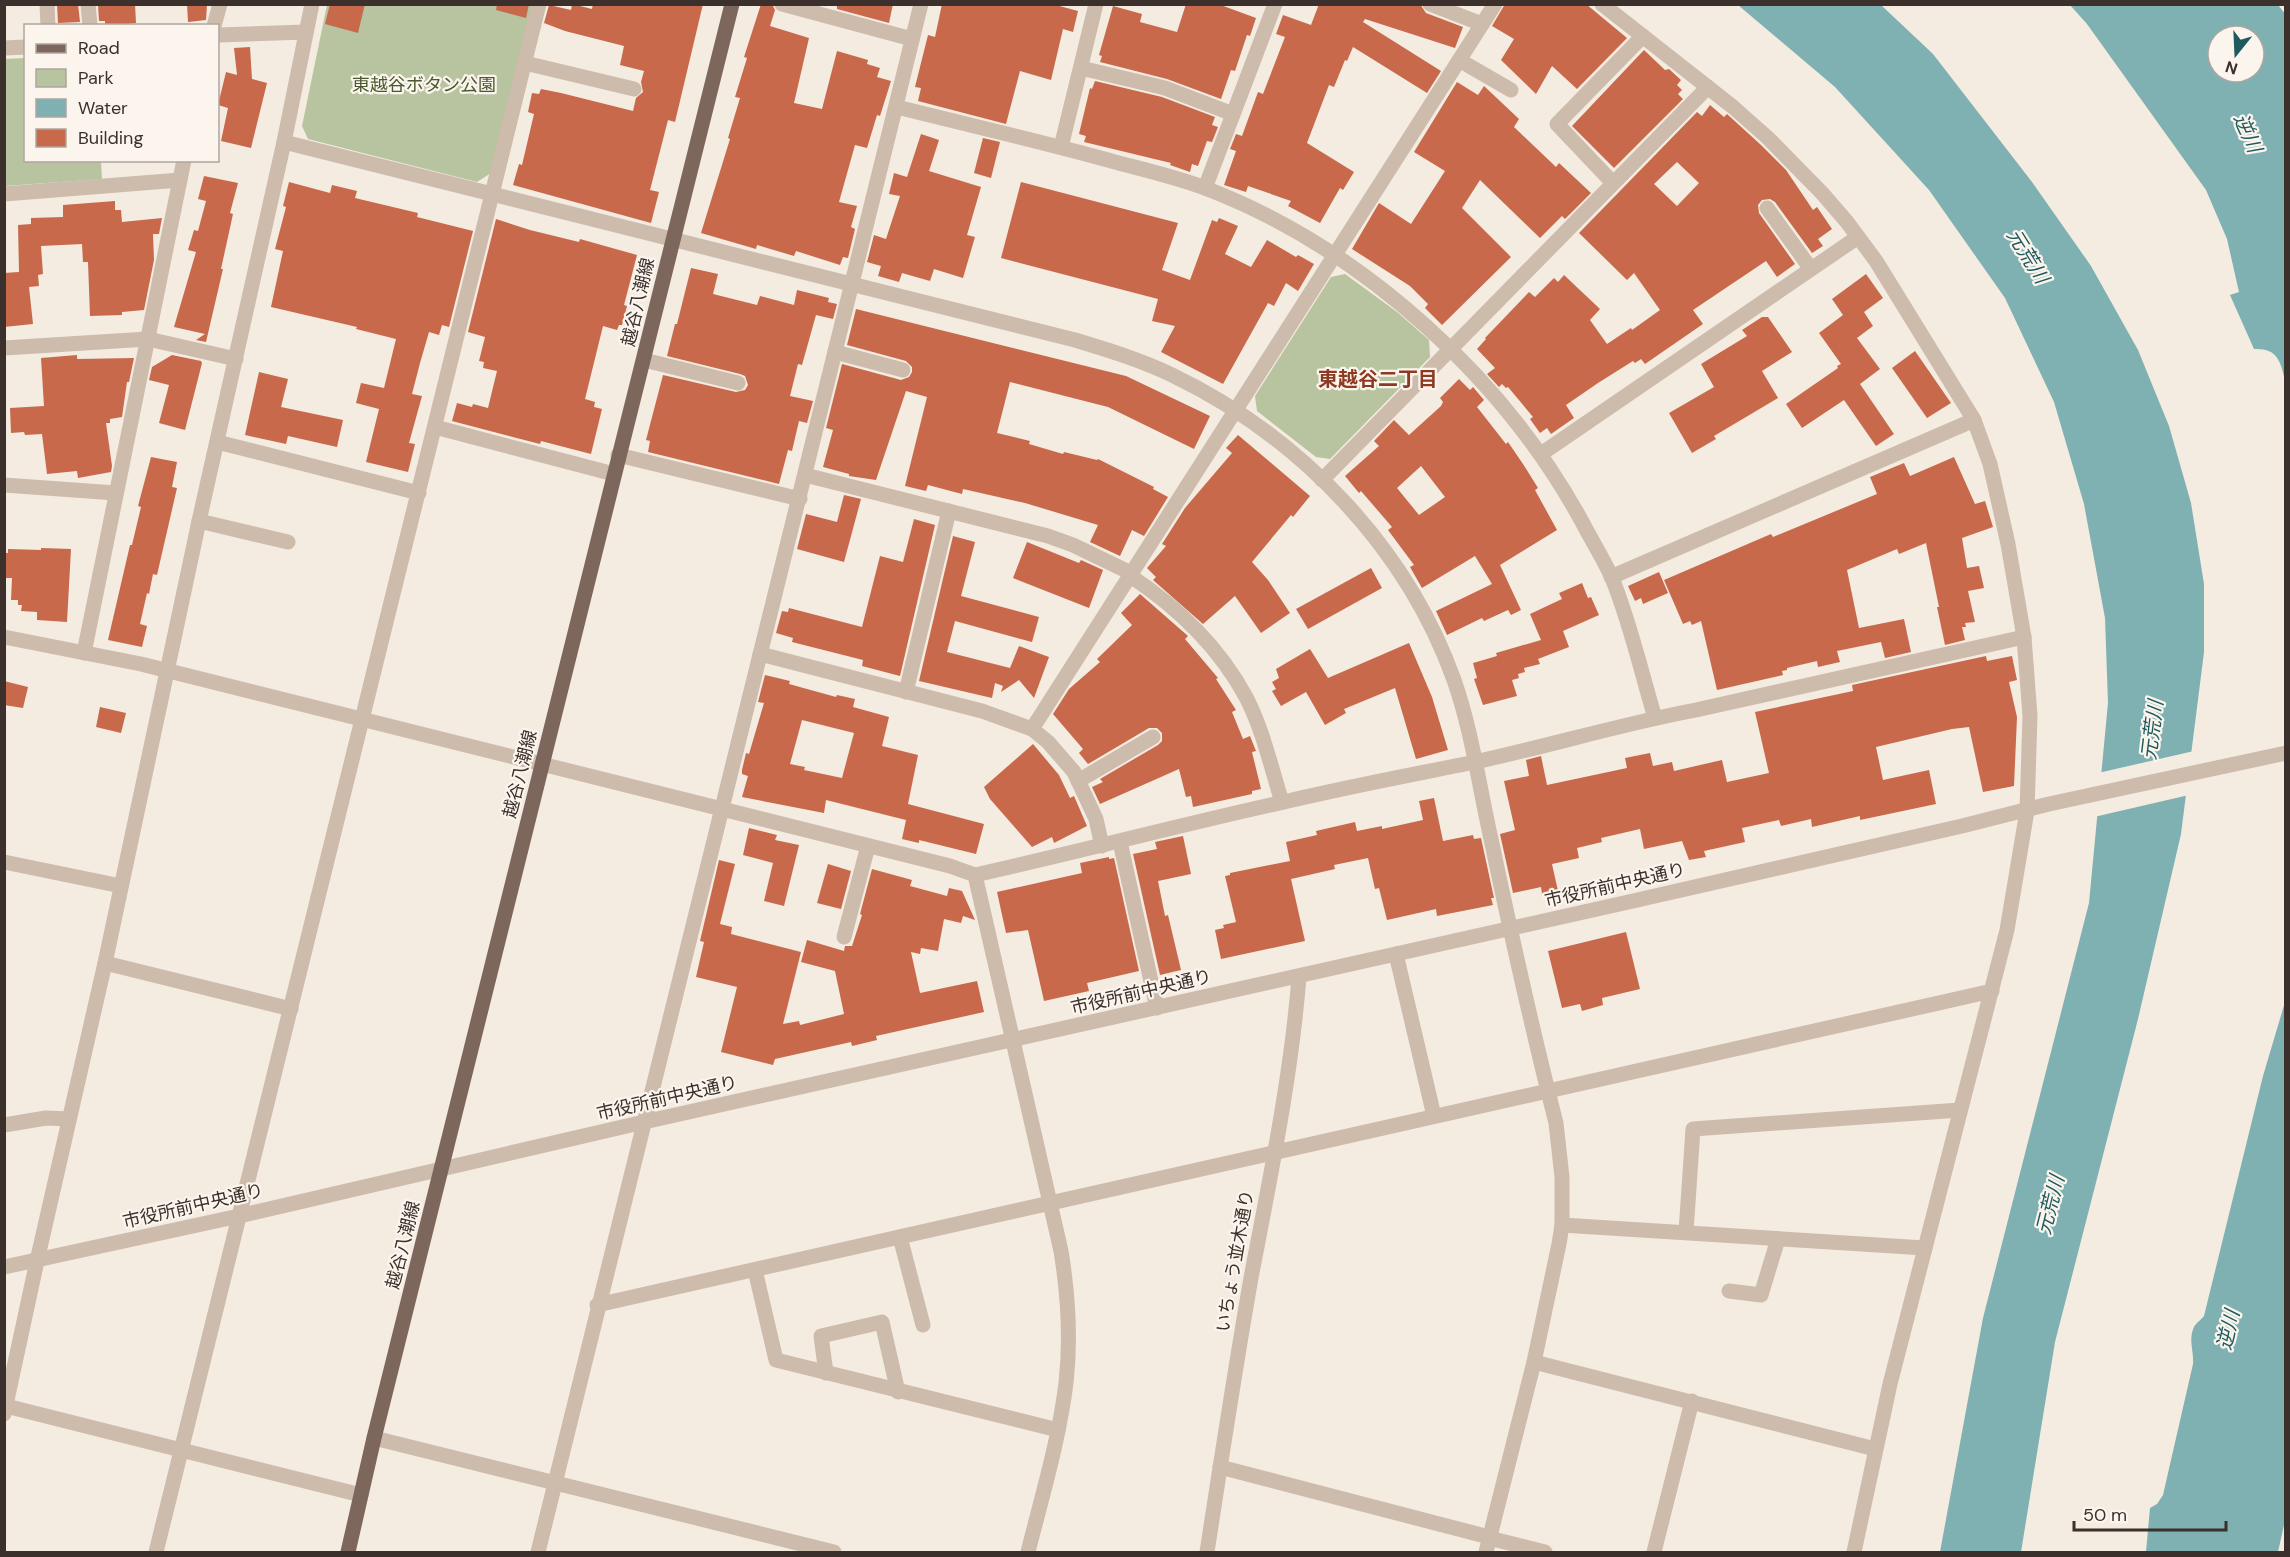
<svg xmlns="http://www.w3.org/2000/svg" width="2290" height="1557" font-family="'DM Sans','Noto Sans JP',sans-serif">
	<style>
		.green { fill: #b8c4a0 }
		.water { fill: #7fb0b2; fill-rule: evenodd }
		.pier { fill: #f4ebe1 }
		.building { fill: #c8694b; fill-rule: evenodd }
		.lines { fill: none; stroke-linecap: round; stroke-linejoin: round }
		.minor { stroke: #cdbbac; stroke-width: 15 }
		.major { stroke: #7d675c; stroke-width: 15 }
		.labels { text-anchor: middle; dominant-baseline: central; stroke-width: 4.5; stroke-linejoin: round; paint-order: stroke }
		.park-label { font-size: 18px; fill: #4a5a2e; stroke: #fbf5ee }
		.street-label { font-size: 18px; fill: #3b302b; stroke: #fbf5ee }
		.water-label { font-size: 20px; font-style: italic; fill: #1f5a5e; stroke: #fbf5ee }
		.neighbourhood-label { font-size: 20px; font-weight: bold; fill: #8c3b22; stroke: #fbf5ee }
	</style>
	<rect width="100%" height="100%" fill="#f4ebe1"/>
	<g class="green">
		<path d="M327,5H533L491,173L477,182L308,139L302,126Z"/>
		<path d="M25,58L26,160L101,161L102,179L5,186L4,59Z"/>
		<path d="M1345,274L1397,312L1429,340L1430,357L1330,459L1316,457L1257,411L1255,396L1331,277Z"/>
	</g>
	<g class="water">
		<path d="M1738,5H1881L1933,54L2032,182L2091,266L2138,350L2169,426L2191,503L2204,584V652L2181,834L2138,1019L2055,1342L2021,1552H1940L1983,1318L2089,903L2108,703L2105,618L2084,504L2054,402L2005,298L1929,190L1835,87Z"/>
		<path d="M2278,5L2286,15L2285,380C2280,360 2277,348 2254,349L2230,295L2239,292L2227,239L2206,190L2087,24L2070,5ZM2218,36H2254V72H2218Z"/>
		<path d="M2285,1002L2286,1516L2278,1552H2146L2150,1508L2157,1504L2163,1495L2193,1364C2194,1351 2188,1340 2194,1327C2196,1323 2201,1320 2204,1316L2263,1076Z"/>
	</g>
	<path class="pier" d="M2194,751L2189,795L2094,817L2098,773Z"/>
	<g class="building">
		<path d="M57,4H78L80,22L58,23Z"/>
		<path d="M98,4H135L136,23L105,26V21H99Z"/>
		<path d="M187,4H207L206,20L188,22Z"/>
		<path d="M330,4H365L358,33L325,24Z"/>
		<path d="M497,4H529L526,18L496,10Z"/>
		<path d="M572,4L592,9L593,4H703L675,122L668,120L650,190L659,192L651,223L513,185L519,164L522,165L534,114L528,112L532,93L539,94L541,89L561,93L633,111L636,98L643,92L641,82L644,71L620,65L624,46L565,31L544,23L549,5L571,10Z"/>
		<path d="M761,4H772L775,10L770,26L809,38L794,103L822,109L837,51L868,60L867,64L880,68L877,77L891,81L880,116L877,115L867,148L855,145L839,202L857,206L851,227L855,229L848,258L843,257L840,265L796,251L794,256L757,245L756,249L701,233L730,139L728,138L740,98L735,97L747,58L744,57Z"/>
		<path d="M837,4H893L889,23L837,9Z"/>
		<path d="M942,4H1052L1078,11L1073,32L1063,29L1051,80L1020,71L1006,124L918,101L921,88L915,87L928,35L935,37Z"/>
		<path d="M1186,4H1218L1256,18L1250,36L1247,35L1235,71L1231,70L1221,99L1167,79L1100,62L1102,56L1099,55L1113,6L1142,14L1140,22L1177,32Z"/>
		<path d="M1319,4H1420L1426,13L1463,27L1455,48L1365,19L1363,22L1441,71L1427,93L1353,47L1347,61L1345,60L1334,87L1329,85L1307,143L1354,172L1343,190L1340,188L1320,223L1288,206L1291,201L1248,186L1246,192L1224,185L1236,151L1230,149L1236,134L1242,136L1258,92L1263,94L1285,37L1276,34L1283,15L1311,25Z"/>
		<path d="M1505,4H1586L1627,38L1577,89L1552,66L1536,94L1501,60L1514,39L1492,26Z"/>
		<path d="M250,47L252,79L267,83L251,148L221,141L228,108L218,105L226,72L237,75L234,48Z"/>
		<path d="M1644,50L1665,70L1669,69L1681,80L1677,85L1682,90L1678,94L1683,99L1614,168L1572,126Z"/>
		<path d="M1095,81L1162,97L1215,117L1212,125L1218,127L1212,142L1207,141L1198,166L1192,164L1190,172L1170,165L1171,163L1084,142L1086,136L1079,134L1090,88L1092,89Z"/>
		<path d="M1457,82L1478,95L1484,86L1519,119L1514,127L1556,167L1559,163L1591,193L1565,219L1562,216L1540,238L1480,180L1462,208L1511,257L1442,325L1425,308L1428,304L1410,286L1352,249L1379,203L1411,224L1445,171L1414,152Z"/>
		<path d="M1710,105L1724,117L1727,114L1761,145L1786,170L1813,210L1817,207L1832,229L1818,239L1823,246L1812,253L1775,202L1770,199L1762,200L1758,205L1759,213L1795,264L1777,277L1766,261L1693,310L1703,324L1645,364L1641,359L1635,363L1633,361L1598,383L1566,405L1574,418L1551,434L1547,428L1540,433L1530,419L1533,417L1508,387L1506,388L1502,384L1499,387L1487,374L1495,368L1477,349L1486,339L1485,338L1529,292L1535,297L1554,278L1558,282L1564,275L1600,309L1590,320L1607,344L1631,328L1632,330L1660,310L1634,273L1627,280L1579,233L1697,112L1702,116ZM1677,162L1699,183L1677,206L1654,184Z"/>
		<path d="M921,134L939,140L929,171L981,187L967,235L975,237L963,278L934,269L930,281L902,273L899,282L878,276L881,266L867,262L874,235L886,239L900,196L889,194L894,173L907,177Z"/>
		<path d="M983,138L1000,142L991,178L974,173Z"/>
		<path d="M204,176L238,183L230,213L233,214L221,269H223L206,342L196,340L205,334L174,327L196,252L188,250L194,230L198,231L206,201L198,199Z"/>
		<path d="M289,182L330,193L332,185L357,191L355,198L418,213L417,217L473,231L449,327L442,325L439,335L429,332L420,363L412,394L422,396L409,443L415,444L408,472L366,462L379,409L356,403L361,383L384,388L396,339L356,329L357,327L271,307L283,251L275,249L286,207L283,206Z"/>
		<path d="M1021,182L1178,223L1162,270L1190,280L1212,220L1217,222L1219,218L1238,226L1225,254L1251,267L1267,240L1296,257L1298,255L1314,264L1298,291L1286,283L1274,306L1268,303L1223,384L1161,352L1175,326L1152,321L1158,299L1001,258Z"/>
		<path d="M115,201V210H121L122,222L162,218L159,234H153L154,260L144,310L122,312V315L90,316L88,262H83L82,244L41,246L43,274L38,275L39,286L29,287L33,324L4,327V273L19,272L18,225L31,224V218L63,217V205Z"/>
		<path d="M496,219L530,230L579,242L580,239L637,255L624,305L627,306L622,325H619L617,330L603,326L585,399L595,402L594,407L602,409L591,454L541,441L540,444L452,421L457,403L472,407L473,404L488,408L497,371L483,368L484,362L479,361L485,337L468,332Z"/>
		<path d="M691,268L718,274L713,294L757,305L760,296L794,305L797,290L829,298L828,302L837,304L833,319L816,315L802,365L798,364L790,396L813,401L807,423L799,421L792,451L788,450L779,484L648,452L650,441L646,440L663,375L736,392L745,390L748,385L745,376L740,374L667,356L675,324H677Z"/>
		<path d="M1866,274L1883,298L1864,312L1873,326L1857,338L1880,369L1860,384L1894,434L1876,446L1844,400L1802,428L1786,404L1838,368L1837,366L1841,364L1819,333L1843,315L1832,299Z"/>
		<path d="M856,309L1126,376L1210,416L1194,449L1108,407L1010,382L997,433L1030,441L1029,444L1063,454L1064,452L1097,460L1098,459L1154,487L1153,489L1168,497L1144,536L1132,530L1120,556L1090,542L1098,525L1025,503L963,489L962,494L928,485L926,491L905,486L927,397L906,391L876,480L849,476V474L823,467L833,430L826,428L842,364L901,380L909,377L912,372V367L906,361L847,345Z"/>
		<path d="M1762,317H1768L1792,352L1762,371L1778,398L1714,436L1716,439L1692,453L1669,413L1714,387L1701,364L1747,336L1742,330Z"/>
		<path d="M1915,351L1951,403L1927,418L1892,368Z"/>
		<path d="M77,355V359L134,358L129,382H127L122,417L110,419V423H106L112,466L111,472L78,478L77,471L47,474L42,434L25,435L24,432L11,433L10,408L44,406L41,358Z"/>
		<path d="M172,355L201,361L202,363L185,430L159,423L169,385L149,380L152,367Z"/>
		<path d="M259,372L288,379L281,407L343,420L337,447L288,436L286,444L245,435Z"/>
		<path d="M1459,379L1470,390L1473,387L1484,400L1477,407L1506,444L1508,442L1523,464L1538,488L1535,490L1557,530L1500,565L1521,610L1511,615L1508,610L1484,621L1482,618L1447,635L1436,611L1492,584L1475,556L1422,588L1410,567L1414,565L1388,530L1392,527L1361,491L1359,493L1345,476L1379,446L1374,441L1394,420L1409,435L1441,406L1443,402L1440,398ZM1421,466L1445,497L1419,515L1397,488Z"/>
		<path d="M1238,435L1310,496L1293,517L1291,515L1252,562L1268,580L1290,613L1261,633L1235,596L1203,624L1153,580L1156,577L1147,568L1166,546L1162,544L1185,508L1232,453L1226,448Z"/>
		<path d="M151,457L177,462L172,487L177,488L157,575L153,574L149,594L147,593L140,624L147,626L142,647L108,640L130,545H132L141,507L138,506Z"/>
		<path d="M1954,457L1975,504L1985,501L1993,527L1962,538L1967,568L1979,566L1984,588L1968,591L1975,622L1965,623L1966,627H1962L1965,640L1945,645L1937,607H1939L1926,543L1899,554L1897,549L1847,570L1859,628L1904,619L1911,652L1885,658L1881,642L1837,651L1840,662L1818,667L1817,661L1787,668V670L1782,671L1783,675L1717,690L1701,621L1692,625L1690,621L1683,624L1664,580L1771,534L1773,537L1877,494L1870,477L1904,463L1910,476Z"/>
		<path d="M844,495L861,499L844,562L797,549L806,514L837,522Z"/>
		<path d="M914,519L935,525L900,676L862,666L863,660L792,642L793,638L776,633L782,611L788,612L789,608L862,627L880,556L903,562Z"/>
		<path d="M953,536L975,542L961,596L1039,617L1032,642L955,621L947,652L1010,668L1019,646L1049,657L1034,698L1019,680L1001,692L1003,686L995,683L992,698L919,681Z"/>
		<path d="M1027,542L1079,563L1081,560L1103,570L1089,608L1013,578Z"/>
		<path d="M41,548L71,549L67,622L37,620V612L21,611L22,605H18V600H11L12,578H4V553H8V549L41,550Z"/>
		<path d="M1371,568L1382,588L1308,629L1296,609Z"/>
		<path d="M1659,572L1668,593L1643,604L1641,598L1635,601L1628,586Z"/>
		<path d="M1582,583L1588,598L1591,597L1599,615L1563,631L1569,647L1538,659L1540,664L1524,668L1525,672L1518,674L1519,678L1512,680L1517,696L1483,705L1474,679L1477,678L1473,663L1497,656L1496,653L1541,640L1530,614L1562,599L1559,593Z"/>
		<path d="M1140,594L1188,636L1185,639L1218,678L1216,679L1236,710L1232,712L1243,739L1250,736L1256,751L1252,752L1261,789L1252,791V794L1193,807L1191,796L1186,797L1179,769L1100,804L1092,787L1103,782L1100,779L1158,745L1162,741V733L1157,728H1149L1088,764L1079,753L1083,749L1053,714L1069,689L1100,662L1097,659L1132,625L1121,613Z"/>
		<path d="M1409,643L1432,697L1448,750L1416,759L1395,688L1344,709L1346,713L1325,725L1306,692L1281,706L1272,691L1276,689L1272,682L1279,678L1276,669L1310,649L1328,678Z"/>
		<path d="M1986,656L1987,661L2012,656L2017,680L2009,682L2017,717L2014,786L1983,792L1969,727L1952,729L1876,747L1883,780L1929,770L1936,804L1860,820V816L1812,827L1811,819L1781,826L1779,820L1742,828L1745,842L1704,851L1706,857L1689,860L1682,841L1644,849L1640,829L1601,838L1602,842L1577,848L1579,858L1552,864L1558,891L1542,894L1541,887L1513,893L1500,834L1515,830L1504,781L1529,776L1526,760L1541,756L1547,785L1627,768L1625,758L1650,753L1653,766L1672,762L1674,771L1722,760L1727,782L1769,773L1755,712L1853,691L1852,685Z"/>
		<path d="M765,675L790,681L789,684L836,697L837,695L855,699L853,707L889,717L882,746L918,755L908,804L984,824L976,854L919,840V843L902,839L906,820L826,800L824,813L742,797L748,776L742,774V770L746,753L749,754L764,703L758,702ZM802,720L854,733L842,778L804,770L805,767L790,764Z"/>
		<path d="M4,681L28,687L23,708L4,705Z"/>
		<path d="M100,707L126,713L121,733L96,727Z"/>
		<path d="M1033,744L1059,775L1070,798L1074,796L1087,826L1054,843L1052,837L1032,847L990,799L984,787Z"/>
		<path d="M1434,798L1443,841L1473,835L1474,839L1481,838L1494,898H1491L1493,905L1437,916L1436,909L1387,920L1379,888L1375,889L1368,858L1334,865L1335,869L1291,879L1305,941L1221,959L1215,930L1224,928L1223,925L1236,922L1225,876L1230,875V873L1290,861L1286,842L1317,835L1316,831L1355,822L1357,831L1382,826V829L1423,820L1419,801Z"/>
		<path d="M749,828L777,835L775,840L799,845L784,906L764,901L773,863L743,855Z"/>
		<path d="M1183,836L1191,874L1158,881L1165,916L1168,915L1181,970L1160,975L1133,854L1157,849L1155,842Z"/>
		<path d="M1109,857V859L1114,858L1139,971L1087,983L1089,991L1044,1001L1028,930L1006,933L997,892L1082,873L1080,863Z"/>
		<path d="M719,860L735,864L720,924L732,927L731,934L801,952L783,1024L799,1021L800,1025L844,1014L835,971L801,962L807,940L844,951L845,946H852L862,915L860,914L872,869L912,880L910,886L947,896L949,888L962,891L975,920L963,916L961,923L944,919L938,951L921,948L920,954L911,952L920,993L977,981L984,1012L876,1036L877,1040L852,1046L851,1042L775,1059L773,1065L721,1052L737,987L696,977L704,942L700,941Z"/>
		<path d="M828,864L851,871L841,909L817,903Z"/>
		<path d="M1626,932L1640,989L1602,998L1603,1005L1582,1011L1580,1004L1562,1008L1548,951Z"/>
	</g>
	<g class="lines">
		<g class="minor">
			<path d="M47,4L48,26"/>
			<path d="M88,4L90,26"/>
			<path d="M782,4L912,39"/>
			<path d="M1430,4L1482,24"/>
			<path d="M1602,4L1733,107L1768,138L1822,193L1847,222L1876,261L1974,420L1990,464L2008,544L2024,637L2030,716L2027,811L2007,930L1890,1384L1854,1552"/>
			<path d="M214,26L220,4"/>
			<path d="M218,35L306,32"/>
			<path d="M4,48L26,47"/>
			<path d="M1459,60L1511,90"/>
			<path d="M525,63L634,89"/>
			<path d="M1081,68L1165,88L1233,114"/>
			<path d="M897,107C969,125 1043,142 1115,162C1145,170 1176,177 1205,188C1364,249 1508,381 1587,531C1595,546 1605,562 1612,578C1630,622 1641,671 1655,718"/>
			<path d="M284,142L1075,340C1108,350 1141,360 1172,375C1299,436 1406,546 1454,680C1472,731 1479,786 1491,839C1511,934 1532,1029 1556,1123L1562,1177V1225L1559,1244L1534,1362L1486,1552"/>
			<path d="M1061,147L1096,4"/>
			<path d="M1613,183L1557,124L1643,36"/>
			<path d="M1205,188L1275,4"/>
			<path d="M4,194L180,180"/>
			<path d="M1767,208L1811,269"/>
			<path d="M4,348L148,339L236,359"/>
			<path d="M835,352L903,370"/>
			<path d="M644,360L738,383"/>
			<path d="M435,427L614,474"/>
			<path d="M217,442L419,493"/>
			<path d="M1541,454L1858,237"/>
			<path d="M618,455L800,499"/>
			<path d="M805,475L1048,536L1073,545L1131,573"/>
			<path d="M1322,480L1708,87"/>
			<path d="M4,485L116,493"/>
			<path d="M199,521L288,542"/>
			<path d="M1129,575C1176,606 1219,647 1246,697C1263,730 1271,767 1282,802"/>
			<path d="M1611,577L1974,420"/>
			<path d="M4,637L141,664L950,866L975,875L1061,1251C1068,1294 1071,1339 1066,1383C1059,1440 1042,1496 1028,1552"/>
			<path d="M84,653L184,160"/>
			<path d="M760,654L982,711L1032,729L1048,742L1074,772L1096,819L1102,846"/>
			<path d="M906,692L949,511"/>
			<path d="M1032,729L1495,4"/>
			<path d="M1078,781L1153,737"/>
			<path d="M1120,842L1157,1008"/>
			<path d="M4,862L121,886"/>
			<path d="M975,875C1078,852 1180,825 1284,802C1347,787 1411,775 1475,762C1549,746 1621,724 1696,710L2024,637"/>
			<path d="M844,937L868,846"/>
			<path d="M1396,954L1434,1116"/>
			<path d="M105,963L291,1009"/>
			<path d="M4,1125L46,1118L69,1119"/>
			<path d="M1562,1225L1925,1248"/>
			<path d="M1686,1232L1693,1129L1960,1110"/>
			<path d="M900,1237L923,1325"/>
			<path d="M4,1267L239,1216L644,1122L1633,901L1962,826L2049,804L2286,753"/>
			<path d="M755,1270L776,1360L1058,1430"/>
			<path d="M1729,1291L1761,1295L1778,1239"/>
			<path d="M597,1305L1992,991"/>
			<path d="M1534,1362L1875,1449"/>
			<path d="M826,1373L821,1336L882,1322L898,1392"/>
			<path d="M6,1406L361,1495"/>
			<path d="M4,1414L37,1261L105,963L199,521L284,142L312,4"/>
			<path d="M374,1438L834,1552"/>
			<path d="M1220,1467L1489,1537"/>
			<path d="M1489,1538L1545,1552"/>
			<path d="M156,1552L539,4"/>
			<path d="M538,1552L921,4"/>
			<path d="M1207,1552C1221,1461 1235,1369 1251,1278C1270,1178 1291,1078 1299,977"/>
			<path d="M1654,1552L1692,1401"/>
		</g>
		<path class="major" d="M348,1552L374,1438L732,4"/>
	</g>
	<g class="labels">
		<g class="park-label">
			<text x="424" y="85">東越谷ボタン公園</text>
		</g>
		<g class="street-label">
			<text transform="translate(638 302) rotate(-77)">越谷八潮線</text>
			<text transform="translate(520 774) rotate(-76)">越谷八潮線</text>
			<text transform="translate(1615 885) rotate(-13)">市役所前中央通り</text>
			<text transform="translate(1141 992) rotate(-13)">市役所前中央通り</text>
			<text transform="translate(667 1098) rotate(-13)">市役所前中央通り</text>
			<text transform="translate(193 1206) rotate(-13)">市役所前中央通り</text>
			<text transform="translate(403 1245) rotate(-76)">越谷八潮線</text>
			<text transform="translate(1235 1261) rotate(-80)">いちょう並木通り</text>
		</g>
		<g class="water-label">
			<text transform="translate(2248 133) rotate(66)">逆川</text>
			<text transform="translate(2028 256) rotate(58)">元荒川</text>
			<text transform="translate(2152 730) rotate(-83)">元荒川</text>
			<text transform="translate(2050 1205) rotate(-76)">元荒川</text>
			<text transform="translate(2228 1330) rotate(-77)">逆川</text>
		</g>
		<g class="neighbourhood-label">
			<text x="1378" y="379">東越谷二丁目</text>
		</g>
	</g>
	<rect width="2290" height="1557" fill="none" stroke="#3b302b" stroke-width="12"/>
	<rect x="24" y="24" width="195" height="138" fill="#fbf5ee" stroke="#aea6a0" stroke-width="1.5"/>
	<rect x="36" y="44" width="30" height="9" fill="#7d675c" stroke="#aea6a0" stroke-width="1.5"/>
	<text x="78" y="54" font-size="18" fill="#3b302b">Road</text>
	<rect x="36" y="69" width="30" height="18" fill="#b8c4a0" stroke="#aea6a0" stroke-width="1.5"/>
	<text x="78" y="84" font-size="18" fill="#3b302b">Park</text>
	<rect x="36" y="99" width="30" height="18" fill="#7fb0b2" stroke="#aea6a0" stroke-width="1.5"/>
	<text x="78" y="114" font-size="18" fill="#3b302b">Water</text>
	<rect x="36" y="129" width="30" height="18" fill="#c8694b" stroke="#aea6a0" stroke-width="1.5"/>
	<text x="78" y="144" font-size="18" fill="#3b302b">Building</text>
	<g transform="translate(2236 54) rotate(198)"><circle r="28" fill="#fbf5ee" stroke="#aea6a0" stroke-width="1.5"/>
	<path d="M0-4.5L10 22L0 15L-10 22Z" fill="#1f5a5e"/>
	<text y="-9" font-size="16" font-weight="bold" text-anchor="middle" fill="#3b302b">N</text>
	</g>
	<path d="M2074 1521v9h152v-9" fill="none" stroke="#3b302b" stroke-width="3"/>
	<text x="2083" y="1521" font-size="18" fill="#3b302b" stroke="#fbf5ee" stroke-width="4.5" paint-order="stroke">50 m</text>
</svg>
